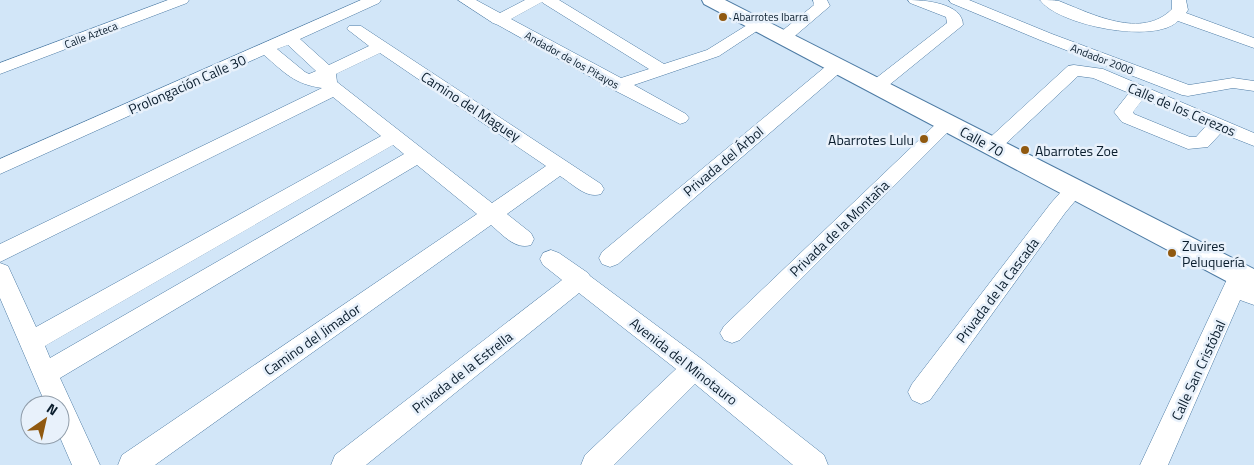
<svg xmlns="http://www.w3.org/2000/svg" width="1254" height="465" font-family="'Titillium Web',sans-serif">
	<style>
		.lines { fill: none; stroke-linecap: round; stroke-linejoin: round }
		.minor-casing { stroke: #4d7ba4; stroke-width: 1 }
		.tertiary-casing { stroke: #4d7ba4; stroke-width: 2 }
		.minor { fill: #fff; fill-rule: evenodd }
		.tertiary { fill: #fff; fill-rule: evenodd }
		.poi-dot { fill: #905910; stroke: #e8f1fb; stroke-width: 2 }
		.labels { text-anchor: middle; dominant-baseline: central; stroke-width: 5; stroke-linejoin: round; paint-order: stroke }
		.far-poi-label { font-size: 11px; fill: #0a1d2d; stroke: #e8f1fb; text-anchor: start }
		.far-street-label { font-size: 11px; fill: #0a1d2d; stroke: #e8f1fb }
		.street-label { font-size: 14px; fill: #0a1d2d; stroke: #e8f1fb }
		.poi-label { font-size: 14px; fill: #0a1d2d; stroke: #e8f1fb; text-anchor: start }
	</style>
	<rect width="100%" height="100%" fill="#d2e6f8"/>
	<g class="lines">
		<g class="minor-casing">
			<g id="minor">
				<path d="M168,0H189L187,3L0,74V63Z"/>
				<path d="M361,0H381L379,3L300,39L329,65L369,46L347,29L349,26H361L601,184L604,189L601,194C586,199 573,184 560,176L507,214L531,233L534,239L531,245C515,250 503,235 491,225L155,465H118L122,455L477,214L417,165L60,378L100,465H72L59,435L60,405H46L0,298V263L8,266L36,327L381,136L333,97L0,262V244L322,88C294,84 285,73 264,55L0,174V159ZM288,45L316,71L309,74L305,72L277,49ZM380,53L546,166L492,203L337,82L336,74ZM393,145L404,154L50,358L45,346Z"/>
				<path d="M458,0H476L500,13L525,0H559L664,64L707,50L752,22H764L766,25L719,56L634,85L686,114L689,118L686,122L680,124L612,89L498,25L493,23ZM542,2L543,3L649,69L621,78L511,19Z"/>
				<path d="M813,0H827L830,6L789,41H777L775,38L777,35L814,5Z"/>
				<path d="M908,0C924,0 963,3 963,25L883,90L877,91L871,90L868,86L871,82L947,23L946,17L910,3Z"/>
				<path d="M949,0H969L1052,34L1189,85L1233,78L1254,81V91L1233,88L1188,96L1182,95L1040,40L951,3Z"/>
				<path d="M1040,0C1045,0 1054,0 1059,1C1092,14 1142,40 1172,9V0H1186L1188,10L1186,13L1254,38V48L1178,21C1155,45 1057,25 1040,0Z"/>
				<path d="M837,61L843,62L845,66L843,70L618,264L610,267L602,264L599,258L602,252L831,62Z"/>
				<path d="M1074,65L1103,69L1254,133V146L1221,133L1208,147L1188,149L1122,122L1114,112L1129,93L1093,78L1078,76L999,150L992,152L985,150L983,146L985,142L1068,66ZM1143,99L1206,126L1196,137H1190L1134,114L1133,112Z"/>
				<path d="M947,117L953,119L956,123L953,127L740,340L732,343L724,340L720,333L724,326L941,119Z"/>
				<path d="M1075,182L1082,184L1085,189L1065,213L930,400L921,404L912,400L908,392L912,384L1051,203L1068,184Z"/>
				<path d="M551,250L559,253L588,273L590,276L703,360L824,455L828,465H793L695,384L614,465H581L585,455L676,369L579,293L366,465H331L335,455L562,280L543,265L540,259L543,253Z"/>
				<path d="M1240,266L1248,269L1251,275L1248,282L1254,285V305L1240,300L1168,465H1140L1229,275L1232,269Z"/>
			</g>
		</g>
		<g class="tertiary-casing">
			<path id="tertiary" d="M702,0H725L1254,269V291L1230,283L704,4Z"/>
		</g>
		<use href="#minor" class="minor"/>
		<use href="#tertiary" class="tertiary"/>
	</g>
	<g class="poi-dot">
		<circle cx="723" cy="17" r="5"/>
		<circle cx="924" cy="139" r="5"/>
		<circle cx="1025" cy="150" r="5"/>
		<circle cx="1172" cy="253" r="5"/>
	</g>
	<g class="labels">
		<g class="far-poi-label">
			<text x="733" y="17">Abarrotes Ibarra</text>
		</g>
		<g class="far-street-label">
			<text transform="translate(91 35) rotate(-21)">Calle Azteca</text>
			<text transform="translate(1102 59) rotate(21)">Andador 2000</text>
			<text transform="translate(572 60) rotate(29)">Andador de los Pitayos</text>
		</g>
		<g class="street-label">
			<text transform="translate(187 84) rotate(-24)">Prolongación Calle 30</text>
			<text transform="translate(471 106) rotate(33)">Camino del Maguey</text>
			<text transform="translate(1182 109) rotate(23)">Calle de los Cerezos</text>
			<text transform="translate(982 141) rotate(28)">Calle 70</text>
			<text transform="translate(723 161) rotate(-40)">Privada del Árbol</text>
			<text transform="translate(839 228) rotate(-44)">Privada de la Montaña</text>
			<text transform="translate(997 290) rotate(-53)">Privada de la Cascada</text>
			<text transform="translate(312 339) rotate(-35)">Camino del Jimador</text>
			<text transform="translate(684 361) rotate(38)">Avenida del Minotauro</text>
			<text transform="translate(1198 370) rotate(-65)">Calle San Cristóbal</text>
			<text transform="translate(462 372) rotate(-38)">Privada de la Estrella</text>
		</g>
		<g class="poi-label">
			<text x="914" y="139" text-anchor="end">Abarrotes Lulu</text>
			<text x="1035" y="150">Abarrotes Zoe</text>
			<text x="1182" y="245">Zuvires<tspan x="1182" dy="16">Peluquería</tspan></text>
		</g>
	</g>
	<g transform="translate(45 420) rotate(34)"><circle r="24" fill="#e8f1fb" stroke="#8f9ca9"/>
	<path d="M0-4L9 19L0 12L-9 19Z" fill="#905910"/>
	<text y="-8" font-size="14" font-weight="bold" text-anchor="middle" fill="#0a1d2d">N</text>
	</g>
</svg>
